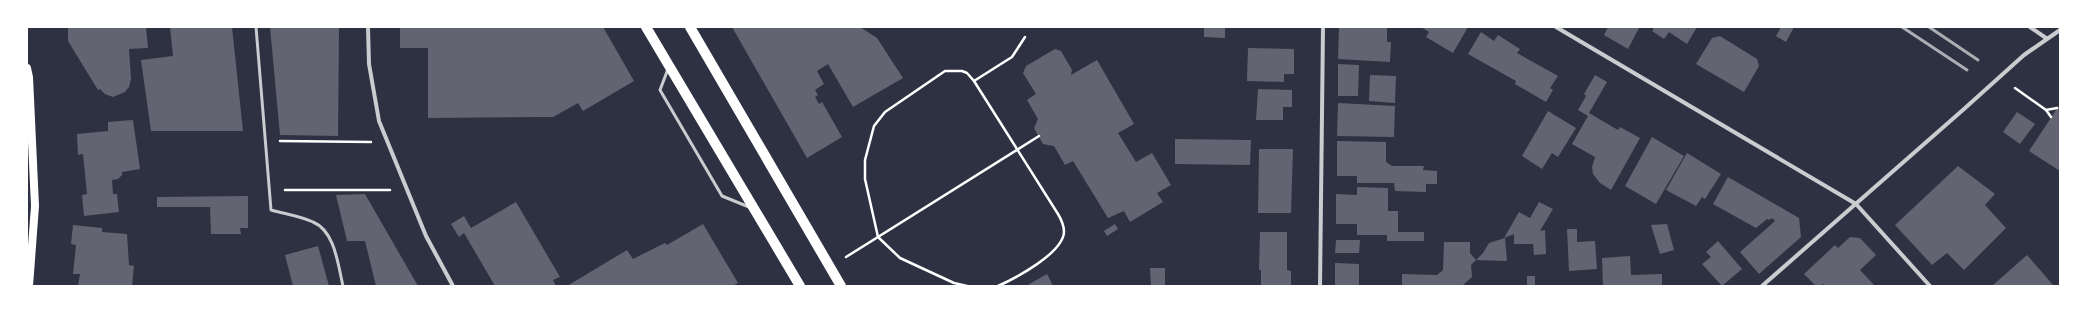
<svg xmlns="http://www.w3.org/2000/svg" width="2087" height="313" font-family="Spectral,serif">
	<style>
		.building { fill: #626471 }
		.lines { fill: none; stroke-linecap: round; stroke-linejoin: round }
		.path { stroke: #fff; stroke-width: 2.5 }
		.service { stroke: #caccd0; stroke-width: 3 }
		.minor { stroke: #caccd0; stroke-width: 4 }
		.secondary { stroke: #fff; stroke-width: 8 }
		.primary { stroke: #fff; stroke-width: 10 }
		.rail { stroke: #abadb3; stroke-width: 3 }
	</style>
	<rect width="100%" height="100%" fill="#2d3142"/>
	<g class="building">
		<path d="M68,27H146L148,48L129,49L131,79L129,87L125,92L113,97L105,94L100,89L98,90L68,41Z"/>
		<path d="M170,27H232L243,131H151L141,60L173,56Z"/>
		<path d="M270,27H339L338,136L280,135Z"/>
		<path d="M400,27H603L634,81L583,111L578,103L553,117L428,118V48H400Z"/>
		<path d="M732,27H860L877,38L903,78L853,107L828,64L817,71L824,84L815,90L818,95L815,97L819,104L822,102L842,137L807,158Z"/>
		<path d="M1204,27H1225V38L1204,37Z"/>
		<path d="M1339,27H1387V42H1391L1390,62L1338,59Z"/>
		<path d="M1421,27H1468L1453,53L1426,37L1429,32Z"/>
		<path d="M1608,27H1637L1639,28L1628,49L1604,35Z"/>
		<path d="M1651,27H1697L1687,44L1669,32L1664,39L1652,31L1654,29Z"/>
		<path d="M1781,27H1794L1786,42L1776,36Z"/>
		<path d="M1481,32L1494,41L1498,35L1520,49L1517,53L1558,76L1550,88L1553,90L1546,102L1515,84L1516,81L1468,54Z"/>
		<path d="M1720,36L1757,59L1759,66L1744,92L1696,64L1712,38Z"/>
		<path d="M1248,48L1294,49V74H1284V82L1247,81Z"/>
		<path d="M1055,49L1061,51L1072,70L1071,75L1097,60L1134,124L1118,133L1136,162L1152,153L1171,185L1157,193L1163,202L1130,222L1124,211L1108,218L1073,161L1065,165L1054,146L1043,144L1034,128L1038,119L1027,100L1036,94L1023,73L1026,66Z"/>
		<path d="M1338,64L1359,65L1358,96H1338Z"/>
		<path d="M1370,75L1396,76L1395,103L1369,101Z"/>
		<path d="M1595,75L1607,82L1589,113L1618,130L1620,127L1640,138L1611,190L1600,183L1593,174L1592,167L1595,157L1572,144L1588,116L1578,110L1586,96L1584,94Z"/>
		<path d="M1258,89L1292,90V107H1283V120H1256Z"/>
		<path d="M1338,103L1395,106L1394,137L1337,136Z"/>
		<path d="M2060,104V171L2029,151Z"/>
		<path d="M1548,111L1576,128L1558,157L1552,153L1542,169L1522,156Z"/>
		<path d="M2017,112L2035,124L2020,144L2003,132Z"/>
		<path d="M133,120L140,169L122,172V175L118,179L112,180L113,194H117L119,212L84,216L82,195L87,194L83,154L78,155L77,134L108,131V122Z"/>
		<path d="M1652,137L1684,156L1656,204L1625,186Z"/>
		<path d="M1175,139L1251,140L1250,165L1175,164Z"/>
		<path d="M1337,141L1386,142V162L1392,166H1424L1423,170L1437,171V184H1426V192L1395,191L1394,183H1357V176H1337Z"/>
		<path d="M1259,149H1293L1291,213H1258Z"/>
		<path d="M1687,153L1721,174L1705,199L1702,197L1696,206L1666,190Z"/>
		<path d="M1958,166L1995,194L1985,205L2006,228L1964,270L1947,253L1932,265L1895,225Z"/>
		<path d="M1728,177L1799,218L1801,237L1759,274L1740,252L1775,221L1772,218L1769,220L1767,219L1756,228L1713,204Z"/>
		<path d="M1357,187L1388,188V211H1398V232H1424V241H1387V235H1357V224H1336V194L1357,195Z"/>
		<path d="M365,194L418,286H376L365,241H347L336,195Z"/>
		<path d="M248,196V228H240L241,234H211L210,207H157V197Z"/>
		<path d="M516,202L560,277L553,280L556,286H495L464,233L459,237L451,224L464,216L471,228Z"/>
		<path d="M1539,202L1553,209L1540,231L1545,230L1546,254L1534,255L1533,244H1514V234L1504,238L1519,212L1530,218Z"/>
		<path d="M703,224L738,283L732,286H567L627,250L633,259L665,243L667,245Z"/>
		<path d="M1115,224L1118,229L1107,236L1104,231Z"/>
		<path d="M1667,224L1674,250L1660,254L1651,225Z"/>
		<path d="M73,225L102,228V232L127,234L129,265L134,266L132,286H78L80,274H73L76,245L71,244Z"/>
		<path d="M1567,229H1577V242L1595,241L1597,269L1569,271Z"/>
		<path d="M1260,232H1287V270L1291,271V286H1261V270H1259Z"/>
		<path d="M1850,237L1860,238L1876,255L1860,270L1875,286H1825L1823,284L1820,286H1816L1804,274L1835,245L1838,248Z"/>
		<path d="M1505,238L1507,261L1476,260L1483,253L1489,243Z"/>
		<path d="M1336,240H1360L1359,253H1335Z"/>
		<path d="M1718,241L1742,269L1722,286L1702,264L1711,257L1706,252Z"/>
		<path d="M1444,242H1470V253L1476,260L1471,265L1472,277L1462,286H1402V274L1437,275L1443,270Z"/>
		<path d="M318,246L329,286H293L285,255Z"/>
		<path d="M2027,255L2054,286H1992Z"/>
		<path d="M1630,256L1631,275L1662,274V286H1603L1602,258Z"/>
		<path d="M1335,263L1359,264V286H1335Z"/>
		<path d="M1150,268H1165V286H1151Z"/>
		<path d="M1047,274L1053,286H1026Z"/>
		<rect x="1527" y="276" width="8" height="10"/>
	</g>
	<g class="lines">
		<g class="path">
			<path d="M2015,88L2046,110L2051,117"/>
			<path d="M2046,110L2057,108"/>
			<path d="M280,141L371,142"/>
			<path d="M285,190H390"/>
			<path d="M846,257L1039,136"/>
			<path d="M967,286L954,283L900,258L878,237L865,179V160L874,126L885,112L945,71H962L967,73L974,81"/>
			<path d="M998,286C1016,278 1063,253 1064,232C1064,225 1061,219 1058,214L974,81L1012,57L1025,37"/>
		</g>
		<g class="service">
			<path d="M256,27L271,210C285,214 300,216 313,222C335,231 338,265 343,286"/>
			<path d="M668,69L660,90L722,196L749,207"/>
		</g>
		<g class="minor">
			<path d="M368,27L369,64L379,121L426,236L453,286"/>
			<path d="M1556,27L1856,204L1930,286"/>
			<path d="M2030,27L2046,38"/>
			<path d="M1320,286L1323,27"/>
			<path d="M1762,286L1964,109L2024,55L2060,30"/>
		</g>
		<path class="secondary" d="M27,68L29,77L35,206L29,286"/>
		<g class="primary">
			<path d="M646,27L800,286"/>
			<path d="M690,27L841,286"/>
		</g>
		<g class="rail">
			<path d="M1902,27L1967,70"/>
			<path d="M1929,27L1978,60"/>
		</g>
	</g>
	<rect width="2087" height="313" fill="none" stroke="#ffffff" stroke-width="56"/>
</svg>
